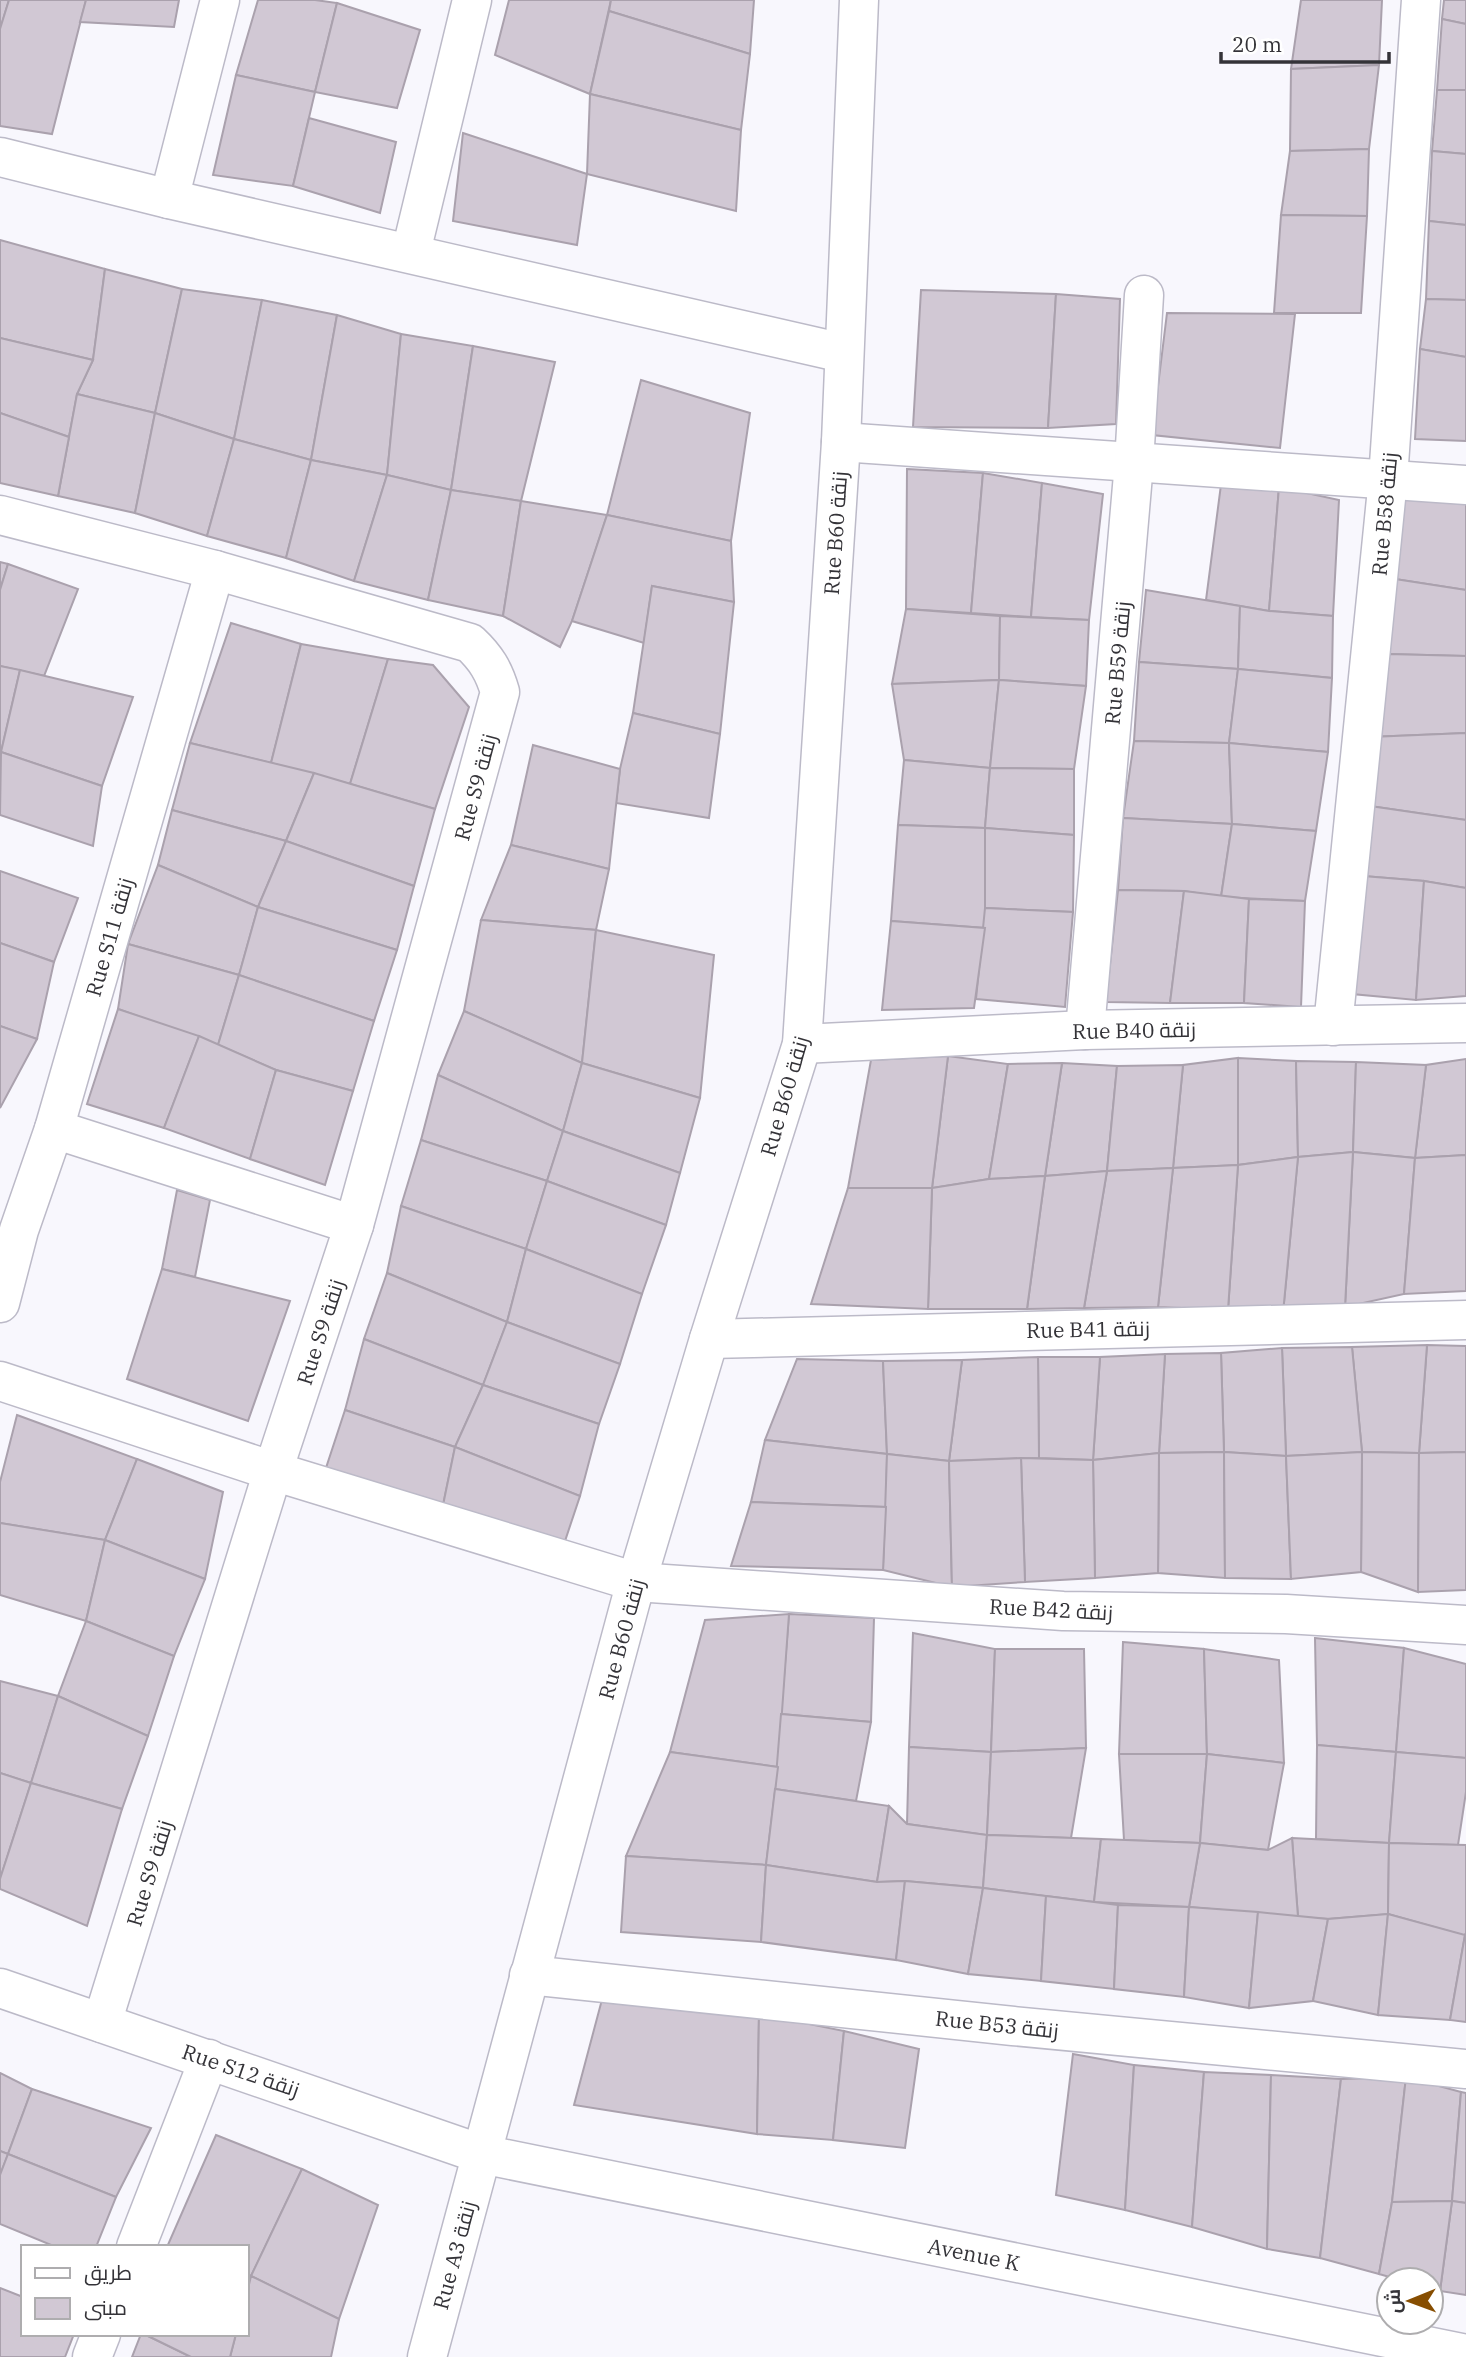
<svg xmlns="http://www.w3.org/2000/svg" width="1466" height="2357" font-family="'IBM Plex Serif',Cairo,serif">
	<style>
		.building { fill: #d1c8d4; stroke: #aaa1ad; stroke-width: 2 }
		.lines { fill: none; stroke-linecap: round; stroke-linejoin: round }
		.street-casing { stroke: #bcbac8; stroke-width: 41 }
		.secondary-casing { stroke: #bcbac8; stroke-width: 41 }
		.street { stroke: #fff; stroke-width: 38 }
		.secondary { stroke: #fff; stroke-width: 38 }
		.labels { text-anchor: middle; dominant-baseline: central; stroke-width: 7; stroke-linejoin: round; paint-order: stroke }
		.street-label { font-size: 21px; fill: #343338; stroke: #fff }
	</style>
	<rect width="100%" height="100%" fill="#f8f7fd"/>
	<g class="building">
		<path d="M0,0H9L0,29Z"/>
		<path d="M9,0H86L52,134L0,126V29Z"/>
		<path d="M86,0H179L174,27L80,22Z"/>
		<path d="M258,0H315L337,3L315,92L236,75Z"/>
		<path d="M509,0H611L590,94L495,55Z"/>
		<path d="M611,0H754L750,54L609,11Z"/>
		<path d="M1301,0H1382L1379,65L1291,69Z"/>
		<path d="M1444,0H1466V24L1442,19Z"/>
		<path d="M337,3L420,30L397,108L315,92Z"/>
		<path d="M609,11L750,54L741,130L590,94Z"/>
		<path d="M1442,19L1466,24V90H1437Z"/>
		<path d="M1379,65L1369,149L1290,151L1291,69Z"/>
		<path d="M236,75L315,92L293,186L213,175Z"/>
		<path d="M1437,90H1466V154L1432,151Z"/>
		<path d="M590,94L741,130L736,211L587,174Z"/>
		<path d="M309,118L396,142L380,213L293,186Z"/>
		<path d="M463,133L587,174L577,245L453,221Z"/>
		<path d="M1369,149L1367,216L1281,215L1290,151Z"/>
		<path d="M1432,151L1466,154V225L1429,221Z"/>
		<path d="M1281,215L1367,216L1361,313H1274Z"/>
		<path d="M1429,221L1466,225V300L1426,299Z"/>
		<path d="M0,240L105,269L93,360L0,338Z"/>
		<path d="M105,269L182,289L155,413L77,394L93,360Z"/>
		<path d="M182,289L262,300L234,439L155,413Z"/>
		<path d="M921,290L1056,294L1048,428L913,427Z"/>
		<path d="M1056,294L1120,299L1116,424L1048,428Z"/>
		<path d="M1426,299L1466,300V357L1420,349Z"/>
		<path d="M262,300L337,315L311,460L234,439Z"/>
		<path d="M1167,313L1295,314L1280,448L1152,435Z"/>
		<path d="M337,315L401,334L387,475L311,460Z"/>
		<path d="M401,334L473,346L451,490L387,475Z"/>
		<path d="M0,338L93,360L77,394L69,437L0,413Z"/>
		<path d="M473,346L555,362L521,501L451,490Z"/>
		<path d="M1420,349L1466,357V441L1415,439Z"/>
		<path d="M641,380L750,413L731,541L607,515Z"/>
		<path d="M77,394L155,413L135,513L58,496Z"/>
		<path d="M0,413L69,437L58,496L0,483Z"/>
		<path d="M155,413L234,439L207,536L135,513Z"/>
		<path d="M234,439L311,460L286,558L207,536Z"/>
		<path d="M311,460L387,475L354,581L286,558Z"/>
		<path d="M907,469L983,473L971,613L906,609Z"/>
		<path d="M983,473L1042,483L1031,617L971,613Z"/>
		<path d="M387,475L451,490L428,600L354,581Z"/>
		<path d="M1222,477L1279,487L1269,611L1206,600Z"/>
		<path d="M1042,483L1103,494L1089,620L1031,617Z"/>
		<path d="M1399,486L1466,494V590L1395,579Z"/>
		<path d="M1279,487L1339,500L1333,616L1269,611Z"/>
		<path d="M451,490L521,501L503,616L428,600Z"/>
		<path d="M521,501L607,515L572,621L560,647L503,616Z"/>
		<path d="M607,515L731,541L734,602L652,586L644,643L572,621Z"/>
		<path d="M0,562L8,564L0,590Z"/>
		<path d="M8,564L78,589L44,676L0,666V590Z"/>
		<path d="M1395,579L1466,590V656L1388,654Z"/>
		<path d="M652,586L734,602L720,734L633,713Z"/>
		<path d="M1146,590L1240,606L1238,669L1139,662Z"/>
		<path d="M1240,606L1269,611L1333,616L1332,678L1238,669Z"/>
		<path d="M906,609L1000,616L999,680L892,684Z"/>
		<path d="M1000,616L1089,620L1086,686L999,680Z"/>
		<path d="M231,623L301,644L271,763L190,743Z"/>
		<path d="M301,644L388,659L350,784L271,763Z"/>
		<path d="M1388,654L1466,656V733L1370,737Z"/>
		<path d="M388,659L433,665L469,707L435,809L350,784Z"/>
		<path d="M1139,662L1238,669L1229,743L1134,741Z"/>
		<path d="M0,666L20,670L1,752H0Z"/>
		<path d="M1238,669L1332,678L1328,752L1229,743Z"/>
		<path d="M20,670L133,697L102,786L1,752Z"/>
		<path d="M999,680L990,768L904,760L892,684Z"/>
		<path d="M999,680L1086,686L1074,769L990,768Z"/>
		<path d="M633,713L720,734L709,818L616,803L620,769Z"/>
		<path d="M1466,733V820L1370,806V737Z"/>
		<path d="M1134,741L1229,743L1232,824L1123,818Z"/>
		<path d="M190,743L314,773L286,841L172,810Z"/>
		<path d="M1229,743L1328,752L1316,831L1232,824Z"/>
		<path d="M533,745L620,769L609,869L511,845Z"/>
		<path d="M1,752L102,786L93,846L0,815Z"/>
		<path d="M904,760L990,768L985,828L898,825Z"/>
		<path d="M990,768L1074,769V835L985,828Z"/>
		<path d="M314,773L435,809L414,886L286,841Z"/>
		<path d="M1370,806L1466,820V888L1424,881L1363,876Z"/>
		<path d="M172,810L286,841L258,907L158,865Z"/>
		<path d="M1123,818L1232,824L1221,897L1184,891L1118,890Z"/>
		<path d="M1232,824L1316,831L1305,901L1221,897Z"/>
		<path d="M898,825L985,828V928L891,921Z"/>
		<path d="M985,828L1074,835L1073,912L985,908Z"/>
		<path d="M286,841L414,886L397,950L258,907Z"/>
		<path d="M511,845L609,869L596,930L481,920Z"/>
		<path d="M158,865L258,907L239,975L128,944Z"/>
		<path d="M0,871L78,898L54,962L0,943Z"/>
		<path d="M1363,876L1424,881L1416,1000L1352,994Z"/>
		<path d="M1424,881L1466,888V996L1416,1000Z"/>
		<path d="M1118,890L1184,891L1170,1003L1106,1002Z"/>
		<path d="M1184,891L1249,899L1244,1003H1170Z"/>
		<path d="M1249,899L1305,901L1301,1007L1244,1003Z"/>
		<path d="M258,907L397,950L374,1021L239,975Z"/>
		<path d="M985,908L1073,912L1065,1007L976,999Z"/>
		<path d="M481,920L596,930L582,1063L464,1011Z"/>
		<path d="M891,921L985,928L974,1008L882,1010Z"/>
		<path d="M596,930L714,955L700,1098L582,1063Z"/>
		<path d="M0,943L54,962L37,1039L0,1026Z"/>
		<path d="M128,944L239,975L218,1045L118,1009Z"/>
		<path d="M239,975L374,1021L353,1091L276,1070L218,1045Z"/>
		<path d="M118,1009L199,1036L164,1128L87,1104Z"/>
		<path d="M464,1011L582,1063L563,1131L438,1075Z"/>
		<path d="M0,1026L37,1039L0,1108Z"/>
		<path d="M199,1036L276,1070L250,1159L164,1128Z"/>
		<path d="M948,1056L1008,1064L989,1179L932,1188Z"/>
		<path d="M948,1056L932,1188H848L871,1060Z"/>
		<path d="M1238,1058L1296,1061L1298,1157L1238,1165Z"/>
		<path d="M1238,1058V1165L1173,1168L1183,1065Z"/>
		<path d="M1466,1059V1155L1415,1158L1426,1065Z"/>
		<path d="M1296,1061L1356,1062L1353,1152L1298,1157Z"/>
		<path d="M1356,1062L1426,1065L1415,1158L1353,1152Z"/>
		<path d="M582,1063L700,1098L680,1173L563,1131Z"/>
		<path d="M1062,1063L1117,1066L1107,1171L1045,1176Z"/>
		<path d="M1062,1063L1045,1176L989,1179L1008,1064Z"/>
		<path d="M1183,1065L1173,1168L1107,1171L1117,1066Z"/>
		<path d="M276,1070L353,1091L325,1185L250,1159Z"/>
		<path d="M438,1075L563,1131L547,1181L421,1140Z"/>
		<path d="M563,1131L680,1173L666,1225L547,1181Z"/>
		<path d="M421,1140L547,1181L526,1249L401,1206Z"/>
		<path d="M1353,1152L1415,1158L1404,1294L1345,1307Z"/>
		<path d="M1353,1152L1345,1307L1283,1313L1298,1157Z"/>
		<path d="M1466,1155V1291L1404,1294L1415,1158Z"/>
		<path d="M1298,1157L1283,1313L1228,1310L1238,1165Z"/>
		<path d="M1238,1165L1228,1310L1158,1307L1173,1168Z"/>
		<path d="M1173,1168L1158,1307L1084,1308L1107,1171Z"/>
		<path d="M1107,1171L1084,1308L1027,1309L1045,1176Z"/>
		<path d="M1045,1176L1027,1309H928L932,1188L989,1179Z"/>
		<path d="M547,1181L666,1225L642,1294L526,1249Z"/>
		<path d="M848,1188H932L928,1309L811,1304Z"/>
		<path d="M177,1190L210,1200L195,1277L162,1269Z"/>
		<path d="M401,1206L526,1249L507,1322L387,1273Z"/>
		<path d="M526,1249L642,1294L620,1364L507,1322Z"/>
		<path d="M162,1269L290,1301L248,1421L127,1379Z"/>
		<path d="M387,1273L507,1322L483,1385L364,1339Z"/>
		<path d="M507,1322L620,1364L599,1424L483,1385Z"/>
		<path d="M364,1339L483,1385L455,1447L345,1410Z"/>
		<path d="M1427,1345L1466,1346V1452L1419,1453Z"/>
		<path d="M1427,1345L1419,1453L1362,1452L1352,1347Z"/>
		<path d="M1352,1347L1362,1452L1286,1456L1282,1348Z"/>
		<path d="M1282,1348L1286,1456L1224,1452L1221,1353Z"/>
		<path d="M1221,1353L1224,1452L1159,1453L1165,1354Z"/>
		<path d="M1165,1354L1159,1453L1093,1460L1100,1357Z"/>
		<path d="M1038,1357H1100L1093,1460L1039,1458Z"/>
		<path d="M1038,1357L1039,1458L949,1461L962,1360Z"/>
		<path d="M797,1359L883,1361L887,1454L765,1440Z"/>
		<path d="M962,1360L949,1461L887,1454L883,1361Z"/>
		<path d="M483,1385L599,1424L580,1496L455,1447Z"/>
		<path d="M345,1410L455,1447L442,1510L326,1468Z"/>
		<path d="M17,1415L137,1459L105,1540L0,1523V1482Z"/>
		<path d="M765,1440L887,1454L886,1507L751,1502Z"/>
		<path d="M455,1447L580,1496L564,1544L442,1510Z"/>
		<path d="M1224,1452L1225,1578L1158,1573L1159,1453Z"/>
		<path d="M1224,1452L1286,1456L1291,1579L1225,1578Z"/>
		<path d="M1362,1452L1419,1453L1418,1592L1361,1572Z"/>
		<path d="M1362,1452L1361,1572L1291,1579L1286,1456Z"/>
		<path d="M1466,1452V1590L1418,1592L1419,1453Z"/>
		<path d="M1159,1453L1158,1573L1095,1578L1093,1460Z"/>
		<path d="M887,1454L949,1461L952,1587L883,1570Z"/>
		<path d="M1021,1458L1093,1460L1095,1578L1025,1582Z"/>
		<path d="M1021,1458L1025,1582L952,1587L949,1461Z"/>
		<path d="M137,1459L223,1492L205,1579L105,1540Z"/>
		<path d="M751,1502L886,1507L883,1570L731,1566Z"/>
		<path d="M0,1523L105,1540L86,1621L0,1595Z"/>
		<path d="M105,1540L205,1579L174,1656L86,1621Z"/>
		<path d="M789,1614L874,1618L871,1722L781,1714Z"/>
		<path d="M789,1614L778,1767L670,1752L705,1620Z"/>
		<path d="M86,1621L174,1656L148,1736L58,1696Z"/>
		<path d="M913,1633L995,1649L991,1752L909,1747Z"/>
		<path d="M1315,1638L1404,1648L1396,1752L1317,1745Z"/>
		<path d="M1123,1642L1204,1649L1207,1754H1119Z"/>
		<path d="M1404,1648L1466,1664V1758L1396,1752Z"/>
		<path d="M995,1649H1084L1086,1748L991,1752Z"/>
		<path d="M1204,1649L1279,1660L1284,1763L1207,1754Z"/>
		<path d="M0,1681L58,1696L31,1783L0,1773Z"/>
		<path d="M58,1696L148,1736L122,1809L31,1783Z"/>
		<path d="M781,1714L871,1722L856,1801L775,1789Z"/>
		<path d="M1317,1745L1396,1752L1389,1843L1316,1839Z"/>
		<path d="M909,1747L991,1752L987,1835L907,1824Z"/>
		<path d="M1086,1748L1071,1838L987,1835L991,1752Z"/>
		<path d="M670,1752L778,1767L766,1865L626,1856Z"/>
		<path d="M1396,1752L1466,1758V1792L1458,1845L1389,1843Z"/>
		<path d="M1119,1754H1207L1200,1843L1124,1840Z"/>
		<path d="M1207,1754L1284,1763L1268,1850L1200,1843Z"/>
		<path d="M0,1773L31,1783L0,1879Z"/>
		<path d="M31,1783L122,1809L87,1926L0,1889V1879Z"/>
		<path d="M775,1789L889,1806L877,1882L766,1865Z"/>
		<path d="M889,1806L907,1824L987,1835L983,1888L905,1881L877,1882Z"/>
		<path d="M987,1835L1101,1839L1094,1902L983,1888Z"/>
		<path d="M1292,1838L1389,1843L1388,1914L1328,1919L1298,1917Z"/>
		<path d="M1292,1838L1298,1917L1189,1907L1200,1843L1268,1850Z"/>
		<path d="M1101,1839L1200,1843L1189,1907L1094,1902Z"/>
		<path d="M1389,1843L1466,1845V1936L1388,1914Z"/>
		<path d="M626,1856L766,1865L761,1942L621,1932Z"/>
		<path d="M766,1865L877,1882L905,1881L896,1960L761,1942Z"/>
		<path d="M905,1881L983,1888L968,1974L896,1960Z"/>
		<path d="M983,1888L1046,1896L1041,1981L968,1974Z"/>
		<path d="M1046,1896L1118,1905L1114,1989L1041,1981Z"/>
		<path d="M1118,1905L1189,1907L1184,1997L1114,1989Z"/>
		<path d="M1189,1907L1258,1912L1249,2008L1184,1997Z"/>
		<path d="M1258,1912L1328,1919L1313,2001L1249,2008Z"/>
		<path d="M1388,1914L1378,2015L1313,2001L1328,1919Z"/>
		<path d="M1388,1914L1465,1935L1450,2020L1378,2015Z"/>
		<path d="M1465,1935L1466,1936V2022L1450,2020Z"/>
		<path d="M604,1992L759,2014L757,2134L574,2105Z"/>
		<path d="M759,2014L844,2031L833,2140L757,2134Z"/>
		<path d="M844,2031L919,2049L905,2148L833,2140Z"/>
		<path d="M1073,2054L1134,2065L1125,2210L1056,2195Z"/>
		<path d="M1134,2065L1204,2072L1192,2227L1125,2210Z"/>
		<path d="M1204,2072L1271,2075L1267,2249L1192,2227Z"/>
		<path d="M0,2073L32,2089L8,2154L0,2151Z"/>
		<path d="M1271,2075L1341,2079L1320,2258L1267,2249Z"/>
		<path d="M1406,2077L1392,2202L1379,2274L1320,2258L1341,2079Z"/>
		<path d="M1406,2077L1461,2092L1452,2201L1392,2202Z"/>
		<path d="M32,2089L151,2128L116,2197L8,2154Z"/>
		<path d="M1461,2092L1466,2093V2203L1452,2201Z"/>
		<path d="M216,2135L302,2169L251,2276L247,2275V2247H167Z"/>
		<path d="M0,2151L8,2154L0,2175Z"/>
		<path d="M8,2154L116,2197L96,2247H56L0,2224V2175Z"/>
		<path d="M302,2169L378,2205L339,2319L251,2276Z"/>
		<path d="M1452,2201L1466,2203V2295L1440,2291Z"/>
		<path d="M1452,2201L1440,2291L1431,2288V2280H1400L1379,2274L1392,2202Z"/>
		<path d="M251,2276L339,2319L331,2357H230L236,2334H247V2293Z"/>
		<path d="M0,2288L23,2297V2334H74L65,2357H0Z"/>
		<path d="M141,2334H144L191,2357H132Z"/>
		<path d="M144,2334H236L230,2357H191Z"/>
	</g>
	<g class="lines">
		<g class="street-casing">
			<g id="street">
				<path d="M0,157L169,199L843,353"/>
				<path d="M169,199L220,0"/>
				<path d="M411,252L472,0"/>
				<path d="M841,442L1466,485"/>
				<path d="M0,515L215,570L470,643C486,658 494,671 500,692L354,1225L273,1471L102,2023"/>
				<path d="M1333,1026L1388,479L1421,0"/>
				<path d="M1085,1030L1134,463L1144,295"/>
				<path d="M802,1044L1085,1030L1466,1023"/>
				<path d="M54,1129L354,1225"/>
				<path d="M0,1303L19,1230L54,1129L215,570"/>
				<path d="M709,1339L1466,1320"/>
				<path d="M0,1381L273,1471L636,1582L1063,1611L1286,1614L1466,1625"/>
				<path d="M529,1975L1013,2026L1466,2069"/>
				<path id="s1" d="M0,1988L481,2154L1466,2354"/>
				<path d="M136,2247L209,2059"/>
				<path d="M92,2357L101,2334"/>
			</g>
		</g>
		<g class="secondary-casing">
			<path id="secondary" d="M427,2357L631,1600L709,1339L802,1044L841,442L859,0"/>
		</g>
		<use href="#street" class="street"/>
		<use href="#secondary" class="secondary"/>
	</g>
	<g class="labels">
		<g class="street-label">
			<text transform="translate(1384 514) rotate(-85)">Rue B58 زنقة</text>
			<text transform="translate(835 533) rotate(-86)">Rue B60 زنقة</text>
			<text transform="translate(1117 663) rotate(-85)">Rue B59 زنقة</text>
			<text transform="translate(475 787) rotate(-75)">Rue S9 زنقة</text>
			<text transform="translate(109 937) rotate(-74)">Rue S11 زنقة</text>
			<text transform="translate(1134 1030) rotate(-1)">Rue B40 زنقة</text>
			<text transform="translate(784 1096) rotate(-74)">Rue B60 زنقة</text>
			<text transform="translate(1088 1329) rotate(-1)">Rue B41 زنقة</text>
			<text transform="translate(320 1332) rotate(-72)">Rue S9 زنقة</text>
			<text transform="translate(1051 1609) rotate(3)">Rue B42 زنقة</text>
			<text transform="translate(621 1639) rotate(-75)">Rue B60 زنقة</text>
			<text transform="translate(149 1873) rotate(-73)">Rue S9 زنقة</text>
			<text transform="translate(997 2024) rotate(6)">Rue B53 زنقة</text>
			<text transform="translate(241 2070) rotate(19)">Rue S12 زنقة</text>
			<text stroke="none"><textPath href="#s1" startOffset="1012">Avenue K</textPath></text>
			<text transform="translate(454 2255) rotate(-75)">Rue A3 زنقة</text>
		</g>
	</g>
	<rect x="21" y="2245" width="228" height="91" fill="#ffffff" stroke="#aeadaf" stroke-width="2"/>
	<rect x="35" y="2268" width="35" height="10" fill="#ffffff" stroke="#aeadaf" stroke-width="2"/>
	<text x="84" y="2280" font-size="21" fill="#343338">طريق</text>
	<rect x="35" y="2298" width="35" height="21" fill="#d1c8d4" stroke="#aeadaf" stroke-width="2"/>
	<text x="84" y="2315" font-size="21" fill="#343338">مبنى</text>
	<g transform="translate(1410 2301) rotate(269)"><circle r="33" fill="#ffffff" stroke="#aeadaf" stroke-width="2"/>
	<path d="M0-5L12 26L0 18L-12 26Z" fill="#874e01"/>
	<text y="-10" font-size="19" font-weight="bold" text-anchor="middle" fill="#343338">ش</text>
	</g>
	<path d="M1221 52v10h168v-10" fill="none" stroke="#343338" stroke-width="3.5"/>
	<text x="1232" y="52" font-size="21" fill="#343338" stroke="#ffffff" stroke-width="5" paint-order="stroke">20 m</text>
</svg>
